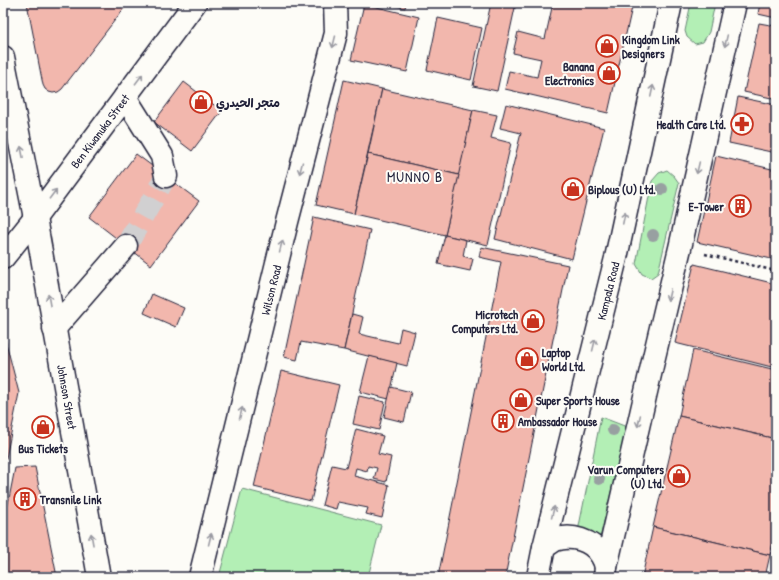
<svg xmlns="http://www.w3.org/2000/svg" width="779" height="580" font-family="'Patrick Hand','Playpen Sans Arabic',sans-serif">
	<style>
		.green { fill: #b3efb5; stroke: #6a8878 }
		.building { fill: #f2b7ad; stroke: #22223b }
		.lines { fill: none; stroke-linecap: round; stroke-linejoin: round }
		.minor-tunnel { stroke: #d1d0d1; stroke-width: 22; stroke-dasharray: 22 11; stroke-linecap: butt }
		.minor-casing { stroke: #22223b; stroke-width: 25 }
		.major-casing { stroke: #22223b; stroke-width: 25 }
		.path { stroke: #22223b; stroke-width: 2.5; stroke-dasharray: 3 3; stroke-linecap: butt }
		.minor { stroke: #fdfcf7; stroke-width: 22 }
		.major { stroke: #fdfcf7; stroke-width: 22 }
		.tree { fill: #98a0a1 }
		.oneway { stroke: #9a9aa2 }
		.labels { text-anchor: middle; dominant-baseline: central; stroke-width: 4; stroke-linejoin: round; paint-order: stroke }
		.poi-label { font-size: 12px; font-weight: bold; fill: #22223b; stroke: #fdfcf7; text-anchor: start }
		.street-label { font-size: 12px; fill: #22223b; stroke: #fdfcf7 }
		.quarter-label { font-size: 14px; letter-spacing: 1px; fill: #22223b; stroke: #fdfcf7 }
	</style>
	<rect width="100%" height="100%" fill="#fdfcf7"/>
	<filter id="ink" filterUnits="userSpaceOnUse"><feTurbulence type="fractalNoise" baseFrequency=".025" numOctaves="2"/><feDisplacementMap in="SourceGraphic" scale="8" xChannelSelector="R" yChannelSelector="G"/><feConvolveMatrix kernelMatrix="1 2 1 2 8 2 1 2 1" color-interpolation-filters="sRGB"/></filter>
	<g filter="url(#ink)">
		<g class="green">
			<path d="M691,3H715L709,32L703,42L695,44L687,37L685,31Z"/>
			<path d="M667,170L674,176L679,183L658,273L651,278L642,274L636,264L652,181L659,173Z"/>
			<path d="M601,417L627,427L600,538L578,531Z"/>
			<path d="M242,489L381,525L368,577H219Z"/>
		</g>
		<g class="building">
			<path d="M27,3H128L62,89L58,92L53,93L49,92L45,89L43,85Z"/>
			<path d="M383,3H406L405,8Z"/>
			<path d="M491,3H516L497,91L473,86Z"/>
			<path d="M553,3H633L608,113L505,89L509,71L537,77L541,59L513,53L518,32L545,39Z"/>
			<path d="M760,3H776V18L758,14Z"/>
			<path d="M364,4L419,17L407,72L351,60Z"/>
			<path d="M438,18L482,28L471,80L427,70Z"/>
			<path d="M759,23L776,26V99L744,92Z"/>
			<path d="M344,80L382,89L354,214L316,205Z"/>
			<path d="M184,82L222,111L192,151L154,122Z"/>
			<path d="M382,89L473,110L459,175L368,154Z"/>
			<path d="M738,97L776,105V153L729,143Z"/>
			<path d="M506,104L604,128L572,259L495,239L521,133L500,128Z"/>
			<path d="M473,110L497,115L491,138L511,143L488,245L445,235Z"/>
			<path d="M136,154L199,201L151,265L89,217Z"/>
			<path d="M368,154L459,175L445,235L354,214Z"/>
			<path d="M716,156L776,170V260L697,242Z"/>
			<path d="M314,217L370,230L344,350L301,342L297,360L284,357Z"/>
			<path d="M445,235L466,240L463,256L473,259L470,271L438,264Z"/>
			<path d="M481,247L568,265L505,577H438L501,262L479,257Z"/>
			<path d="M694,264L776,284V368L675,343Z"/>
			<path d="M152,294L184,308L176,327L144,313Z"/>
			<path d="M352,314L363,317L359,334L398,343L401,328L415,332L407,366L344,350Z"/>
			<path d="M3,331L19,393L3,473Z"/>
			<path d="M693,350L776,370V439L679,416Z"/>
			<path d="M369,356L397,363L389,399L360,392Z"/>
			<path d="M281,371L339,385L311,501L254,487Z"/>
			<path d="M391,387L411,392L404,422L384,417Z"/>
			<path d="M359,396L385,402L379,430L353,424Z"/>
			<path d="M679,416L776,439V530L770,555L653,527Z"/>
			<path d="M356,429L383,436L378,454L391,457L386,482L374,479L377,468L368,466L367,471L356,468L354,476L389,485L382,518L366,514L368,508L338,502L336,509L322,505L332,465L346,468Z"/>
			<path d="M35,467L57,577H3V529L15,468Z"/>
			<path d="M653,527L770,555L765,577H642Z"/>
		</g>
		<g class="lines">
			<path class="minor-tunnel" d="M126,246L166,176"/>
			<g class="minor-casing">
				<g id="minor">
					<path d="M3,57L35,218L99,577"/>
					<path d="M125,97L162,156L166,176"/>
					<path d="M54,329L126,246"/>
					<path d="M200,577L287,222L336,33L335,3"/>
				</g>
			</g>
			<g class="major-casing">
				<g id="major">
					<path d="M3,258L35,218L195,3"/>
					<path d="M544,547C548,545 552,542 555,540C571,534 592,540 601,555C603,558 605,563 606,567"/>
					<path d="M538,577L544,547L616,258L671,3"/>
					<path d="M605,577L606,567L654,357L680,248L735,3"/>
				</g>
			</g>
			<path class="path" d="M705,254L776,271"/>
			<use href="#minor" class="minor"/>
			<use href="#major" class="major"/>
		</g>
		<g class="tree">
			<circle cx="662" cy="189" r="6"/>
			<circle cx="653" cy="235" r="6"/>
			<circle cx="613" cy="430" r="6"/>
			<circle cx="599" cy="479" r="6"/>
		</g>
		<defs><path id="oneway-shaft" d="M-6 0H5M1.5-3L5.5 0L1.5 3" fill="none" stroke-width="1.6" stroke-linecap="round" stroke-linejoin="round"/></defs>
		<g class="oneway">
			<use href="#oneway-shaft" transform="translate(726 41) rotate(103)"/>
			<use href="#oneway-shaft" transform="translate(334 42) rotate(104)"/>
			<use href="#oneway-shaft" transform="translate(139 79) rotate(-53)"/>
			<use href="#oneway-shaft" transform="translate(652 91) rotate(-78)"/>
			<use href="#oneway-shaft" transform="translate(22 152) rotate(-101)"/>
			<use href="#oneway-shaft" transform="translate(301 168) rotate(104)"/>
			<use href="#oneway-shaft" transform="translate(698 168) rotate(103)"/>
			<use href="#oneway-shaft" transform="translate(53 194) rotate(-53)"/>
			<use href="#oneway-shaft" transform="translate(624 218) rotate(-78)"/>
			<use href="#oneway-shaft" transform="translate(281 246) rotate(-76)"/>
			<use href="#oneway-shaft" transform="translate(669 295) rotate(103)"/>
			<use href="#oneway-shaft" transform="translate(49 300) rotate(-100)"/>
			<use href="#oneway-shaft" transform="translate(594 345) rotate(-76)"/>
			<use href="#oneway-shaft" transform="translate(241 413) rotate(-76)"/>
			<use href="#oneway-shaft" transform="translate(639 421) rotate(103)"/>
			<use href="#oneway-shaft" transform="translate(553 512) rotate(-76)"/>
			<use href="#oneway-shaft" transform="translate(92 539) rotate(-100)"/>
			<use href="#oneway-shaft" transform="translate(210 539) rotate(-76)"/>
		</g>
	</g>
	<defs>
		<g id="shop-ring" transform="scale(1.15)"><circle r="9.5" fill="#fdfcf7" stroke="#c8321e" stroke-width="1.5"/><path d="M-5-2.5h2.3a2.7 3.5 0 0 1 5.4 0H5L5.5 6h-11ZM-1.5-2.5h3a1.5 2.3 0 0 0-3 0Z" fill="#c8321e"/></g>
		<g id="pharmacy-ring" transform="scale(1.15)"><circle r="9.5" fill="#fdfcf7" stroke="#c8321e" stroke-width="1.5"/><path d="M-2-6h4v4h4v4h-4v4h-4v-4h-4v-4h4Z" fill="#c8321e"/></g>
		<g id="building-ring" transform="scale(1.15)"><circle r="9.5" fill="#fdfcf7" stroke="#c8321e" stroke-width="1.5"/><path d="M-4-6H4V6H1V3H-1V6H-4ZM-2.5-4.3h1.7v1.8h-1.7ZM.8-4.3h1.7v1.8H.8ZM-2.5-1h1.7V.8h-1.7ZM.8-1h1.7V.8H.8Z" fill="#c8321e"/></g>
	</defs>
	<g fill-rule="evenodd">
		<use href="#shop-ring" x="607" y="46"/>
		<use href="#shop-ring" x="609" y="73"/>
		<use href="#shop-ring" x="201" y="102"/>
		<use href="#pharmacy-ring" x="742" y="124"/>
		<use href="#shop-ring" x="573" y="189"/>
		<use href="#building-ring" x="740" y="206"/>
		<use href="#shop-ring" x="533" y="321"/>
		<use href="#shop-ring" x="527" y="359"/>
		<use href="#shop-ring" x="521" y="400"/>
		<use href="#building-ring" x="503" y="421"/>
		<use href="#shop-ring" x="43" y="427"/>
		<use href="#shop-ring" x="679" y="476"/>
		<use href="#building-ring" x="25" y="499"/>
	</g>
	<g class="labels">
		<g class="poi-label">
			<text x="622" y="39">Kingdom Link<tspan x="622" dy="14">Designers</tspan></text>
			<text x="594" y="66" text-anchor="end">Banana<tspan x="594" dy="14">Electronics</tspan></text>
			<text x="216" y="102">متجر الحيدري</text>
			<text x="726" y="124" text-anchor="end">Health Care Ltd.</text>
			<text x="588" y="189">Biplous (U) Ltd.</text>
			<text x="724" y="206" text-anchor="end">E-Tower</text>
			<text x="518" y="314" text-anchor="end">Microtech<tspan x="518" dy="14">Computers Ltd.</tspan></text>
			<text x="542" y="352">Laptop<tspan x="542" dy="14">World Ltd.</tspan></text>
			<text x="536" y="400">Super Sports House</text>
			<text x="518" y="421">Ambassador House</text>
			<text x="43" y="448" text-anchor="middle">Bus Tickets</text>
			<text x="664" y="469" text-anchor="end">Varun Computers<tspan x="664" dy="14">(U) Ltd.</tspan></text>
			<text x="40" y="499">Transnile Link</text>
		</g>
		<g class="street-label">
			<text transform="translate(100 131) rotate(-53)">Ben Kiwanuka Street</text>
			<text transform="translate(271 290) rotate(-76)">Wilson Road</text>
			<text transform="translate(608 291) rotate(-76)">Kampala Road</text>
			<text transform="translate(67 397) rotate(80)">Johnson Street</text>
		</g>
		<g class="quarter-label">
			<text x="415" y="176">MUNNO B</text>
		</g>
	</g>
	<rect width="779" height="580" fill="none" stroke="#fdfcf7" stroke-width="16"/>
	<rect x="8" y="8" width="763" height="564" fill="none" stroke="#22223b" stroke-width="1.5" filter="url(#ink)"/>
</svg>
